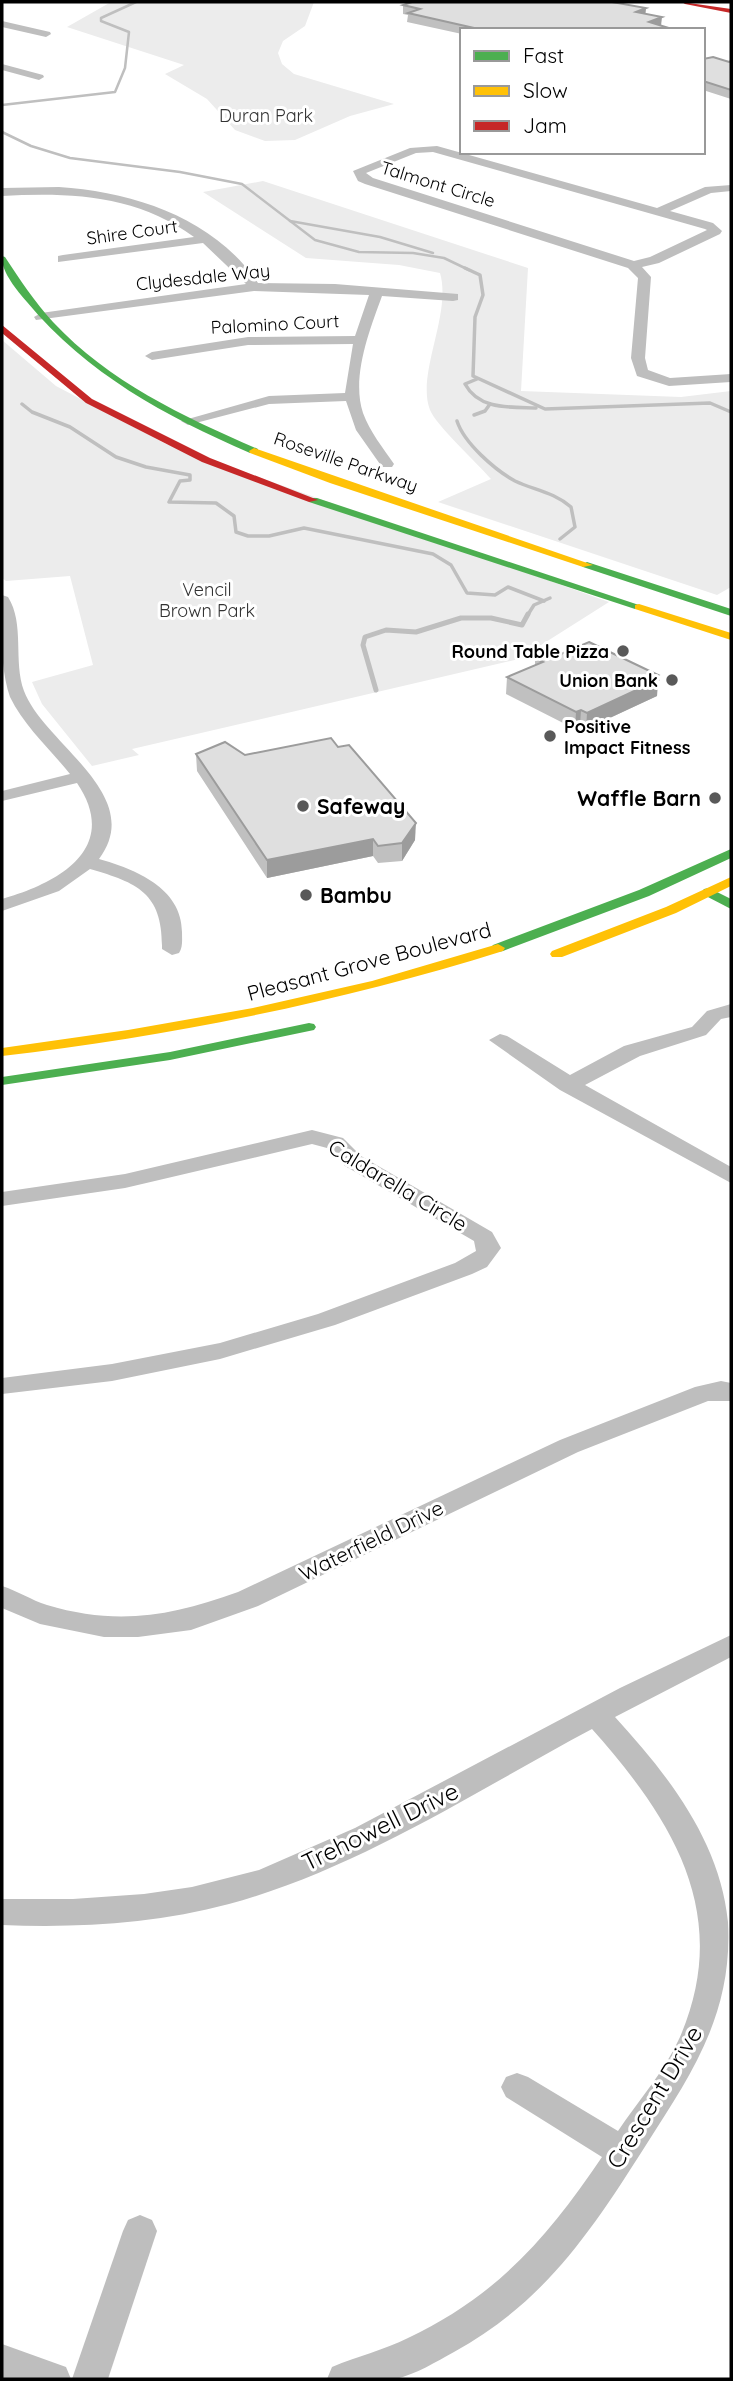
<svg xmlns="http://www.w3.org/2000/svg" width="733" height="2381" font-family="Quicksand,sans-serif">
	<style>
		.green { fill: #ececec }
		.lines { fill: none; stroke-linecap: round; stroke-linejoin: round }
		.stream-far2 { stroke: #bfbfbf; stroke-width: 2.5 }
		.stream-far1 { stroke: #bfbfbf; stroke-width: 3.5 }
		.stream { stroke: #bfbfbf; stroke-width: 5 }
		.street { fill: #bebebe; fill-rule: evenodd }
		.fast { fill: #4caf50; fill-rule: evenodd }
		.slow { fill: #ffc107; fill-rule: evenodd }
		.jam { fill: #c62828; fill-rule: evenodd }
		.wall { fill: #c0c0c0 }
		.shaded-wall { fill: #9c9c9c }
		.building { fill: #dfdfdf; stroke: #9c9c9c; stroke-width: 2 }
		.poi-dot { fill: #595959; stroke: #fff; stroke-width: 2.5 }
		.labels { text-anchor: middle; dominant-baseline: central; stroke-width: 6; stroke-linejoin: round; paint-order: stroke }
		.far-park-label { font-size: 18px; fill: #333; stroke: #fff }
		.far-street-label { font-size: 18px; fill: #000; stroke: #fff }
		.far-poi-label { font-size: 18px; font-weight: bold; fill: #000; stroke: #fff; text-anchor: end }
		.poi-label { font-size: 21px; font-weight: bold; fill: #000; stroke: #fff; text-anchor: start }
		.street-label { font-size: 21px; fill: #000; stroke: #fff }
		.near-street-label { font-size: 24px; fill: #000; stroke: #fff }
	</style>
	<rect width="100%" height="100%" fill="#fff"/>
	<g class="green">
		<path d="M111,2H314L305,26L283,41L278,53L282,64L294,74L394,104L350,116L295,140L265,141L235,130L207,99L165,74L184,65L67,27Z"/>
		<path d="M263,181L528,268L521,391L681,397L731,391V587L717,595L438,502L491,479C478,464 436,425 430,410C416,374 452,314 440,273L399,265L306,258L203,192Z"/>
		<path d="M2,340L56,386L166,444L609,602L519,659L132,749L139,755L92,766L42,704L32,682L93,665L70,576L6,581L2,578Z"/>
	</g>
	<g class="lines">
		<g class="stream-far2">
			<path d="M2,105L115,92L125,68L129,32L101,21V18L136,2"/>
			<path d="M2,132L31,146L70,158L180,172L242,184L315,240L359,252L413,253L444,258L469,270"/>
			<path d="M290,221L380,237L433,253"/>
		</g>
		<g class="stream-far1">
			<path d="M465,268L480,275L483,295L475,317L473,376L545,409L710,403L731,412"/>
			<path d="M477,379L465,384C479,410 510,407 536,408"/>
			<path d="M22,404L32,412L70,427L116,457L146,467L190,475V480L180,481L169,502L216,503L234,516L236,532L248,536H269L304,528L433,554L451,565L467,593L495,595L508,587L544,601"/>
			<path d="M474,415L485,411L490,404"/>
			<path d="M457,421C464,443 495,470 515,481C534,490 554,492 571,507L575,527L560,539"/>
			<path d="M527,616L534,605L550,598"/>
		</g>
		<path class="stream" d="M376,690L363,645L365,637L386,630L416,632L461,618H491L522,625L528,614"/>
		<g class="street">
			<path d="M2,21L50,32L51,34L46,37L2,27Z"/>
			<path d="M2,64L43,75L44,77L39,80L2,70Z"/>
			<path d="M437,146L657,208L705,187L731,185V191L711,193L670,211L713,223L722,231L720,234L659,263L642,267L651,277L645,358L648,370L670,378L731,374V382L669,386L637,376L631,358L638,278L628,268L365,184L358,181L353,171L410,148ZM433,152L705,229L707,230L650,257L634,261L373,178L366,173L416,153Z"/>
			<path d="M59,187C134,192 214,218 258,283L335,284L458,294V300L453,301L382,296C370,329 351,377 363,413C370,432 383,448 394,464L392,467H382L356,430L346,401L269,404L188,425L181,421L269,396L345,393L353,344L248,345L152,360L145,356L152,352L248,337L355,336L369,295L254,291L36,320L34,317L41,313L246,284L203,243L58,262V256L63,255L194,237C137,195 70,192 2,196V188Z"/>
			<path d="M2,595L8,597C25,624 13,661 24,691C44,744 147,795 99,859C135,869 182,888 182,932C182,940 183,947 179,953L172,955L162,949C163,894 139,883 90,869L59,891L2,911V899C59,883 121,848 77,783L2,801V791L70,774C50,749 24,726 10,697C0,669 1,626 2,595Z"/>
			<path d="M731,1004V1017L721,1019L706,1035L640,1056L585,1085L731,1167V1183L560,1090L489,1040L500,1034L507,1036L570,1075L624,1046L692,1027L707,1011Z"/>
			<path d="M312,1130L343,1138L361,1156L492,1232L501,1248L487,1267L472,1274L335,1325L220,1359L112,1381L2,1394V1378L112,1364L220,1343L318,1314L455,1263L476,1251L474,1241L345,1166L327,1148L312,1144L125,1188L2,1206V1192L125,1174Z"/>
			<path d="M721,1381L731,1383V1401H708L578,1452L258,1606L191,1630L138,1637H104L40,1624L2,1608V1586C18,1591 31,1600 47,1605C117,1626 172,1616 238,1592L560,1440L695,1387Z"/>
			<path d="M731,1635V1657L615,1717C668,1775 720,1841 728,1922C733,2014 692,2073 646,2145C592,2230 545,2302 454,2352C436,2362 416,2374 396,2379C376,2381 348,2379 327,2379L332,2367C358,2356 384,2350 408,2338C497,2296 548,2237 602,2157L506,2097L501,2087L506,2077L517,2073L528,2077L618,2131C638,2101 665,2071 680,2037C733,1914 672,1819 592,1729C474,1792 358,1869 229,1904C155,1924 77,1928 2,1925V1899H73L144,1894L192,1887L259,1870L355,1828L620,1688Z"/>
			<path d="M140,2215L152,2220L157,2231L108,2379H72L123,2231L128,2220Z"/>
			<path d="M2,2344L66,2367L71,2379L2,2378Z"/>
		</g>
		<g class="fast">
			<path d="M2,256L5,257C20,280 35,302 53,322C109,382 184,417 258,449V453H250C165,416 87,374 27,302C17,290 1,272 2,256Z"/>
			<path d="M309,498H317L645,607L635,609L309,502Z"/>
			<path d="M587,562L731,609V616L583,567L581,565Z"/>
			<path d="M731,849V858L649,896L503,951L498,952L491,948L493,945L639,890Z"/>
			<path d="M709,888L731,899V909L704,895L702,892L704,889Z"/>
			<path d="M309,1023L314,1024L316,1027L314,1030L170,1060L2,1085V1077L170,1052Z"/>
		</g>
		<g class="slow">
			<path d="M254,448L593,565L583,567L330,483L250,453L249,451Z"/>
			<path d="M639,604L731,633V640L635,609V605Z"/>
			<path d="M731,877V886L676,913L562,957H552L550,954L552,951L666,907Z"/>
			<path d="M498,944L505,948L503,951C340,1002 172,1036 2,1056V1048L128,1030L253,1008L372,981Z"/>
		</g>
		<g class="jam">
			<path d="M682,2L731,9V13L685,4Z"/>
			<path d="M2,325L92,399L210,458L318,500L309,502L202,462L86,403L2,333Z"/>
		</g>
	</g>
	<g class="wall">
		<path d="M403,5L646,8L645,14L661,26L672,30H462V34L407,22L408,15L403,14Z"/>
		<path d="M703,59L731,61V99L703,90Z"/>
		<path d="M561,654L658,680L657,696L586,729L580,726L575,729L506,694L507,677L535,665V658Z"/>
		<path d="M338,747L415,840L402,861L378,863L373,856L267,878L197,771L196,754L245,755Z"/>
	</g>
	<g class="shaded-wall">
		<path d="M646,8L645,17L636,12Z"/>
		<path d="M662,17L661,26L649,22Z"/>
		<path d="M658,675L657,696L586,729L587,713Z"/>
		<path d="M581,710L580,726L575,729L576,712Z"/>
		<path d="M416,823L415,840L402,861V843Z"/>
		<path d="M373,839V856L267,878V860Z"/>
	</g>
	<g class="building">
		<path d="M412,2H612L646,8L636,12L662,17L649,22L672,29L483,30L408,13L420,9L403,5Z"/>
		<path d="M713,57L729,62L731,61V90L703,81V59Z"/>
		<path d="M589,642L658,675L653,677L658,680L587,713L581,710L576,712L507,677L543,662L535,658L553,650L561,654Z"/>
		<path d="M331,738L338,747L349,745L416,823L402,843L378,846L373,839L267,860L196,754L225,742L245,755Z"/>
	</g>
	<g class="poi-dot">
		<circle cx="623" cy="651" r="7"/>
		<circle cx="672" cy="680" r="7"/>
		<circle cx="550" cy="736" r="7"/>
		<circle cx="715" cy="798" r="7"/>
		<circle cx="303" cy="806" r="7"/>
		<circle cx="306" cy="895" r="7"/>
	</g>
	<g class="labels">
		<g class="far-park-label">
			<text x="266" y="115">Duran Park</text>
			<text x="207" y="589">Vencil<tspan x="207" dy="21">Brown Park</tspan></text>
		</g>
		<g class="far-street-label">
			<text transform="translate(438 184) rotate(17)">Talmont Circle</text>
			<text transform="translate(132 232) rotate(-8)">Shire Court</text>
			<text transform="translate(203 277) rotate(-6)">Clydesdale Way</text>
			<text transform="translate(275 324) rotate(-3)">Palomino Court</text>
			<text transform="translate(346 462) rotate(19)">Roseville Parkway</text>
		</g>
		<g class="far-poi-label">
			<text x="609" y="651">Round Table Pizza</text>
			<text x="658" y="680">Union Bank</text>
			<text x="564" y="726" text-anchor="start">Positive<tspan x="564" dy="21">Impact Fitness</tspan></text>
		</g>
		<g class="poi-label">
			<text x="701" y="798" text-anchor="end">Waffle Barn</text>
			<text x="317" y="806">Safeway</text>
			<text x="320" y="895">Bambu</text>
		</g>
		<g class="street-label">
			<text transform="translate(369 961) rotate(-15)">Pleasant Grove Boulevard</text>
			<text transform="translate(398 1185) rotate(31)">Caldarella Circle</text>
			<text transform="translate(371 1540) rotate(-26)">Waterfield Drive</text>
		</g>
		<g class="near-street-label">
			<text transform="translate(380 1826) rotate(-26)">Trehowell Drive</text>
			<text transform="translate(654 2097) rotate(-59)">Crescent Drive</text>
		</g>
	</g>
	<rect width="733" height="2381" fill="none" stroke="#000000" stroke-width="7"/>
	<rect x="460" y="28" width="245" height="126" fill="#ffffff" stroke="#999999" stroke-width="2"/>
	<rect x="474" y="51" width="35" height="10" fill="#4caf50" stroke="#999999" stroke-width="2"/>
	<text x="523" y="63" font-size="21" fill="#000000">Fast</text>
	<rect x="474" y="86" width="35" height="10" fill="#ffc107" stroke="#999999" stroke-width="2"/>
	<text x="523" y="98" font-size="21" fill="#000000">Slow</text>
	<rect x="474" y="121" width="35" height="10" fill="#c62828" stroke="#999999" stroke-width="2"/>
	<text x="523" y="133" font-size="21" fill="#000000">Jam</text>
</svg>
